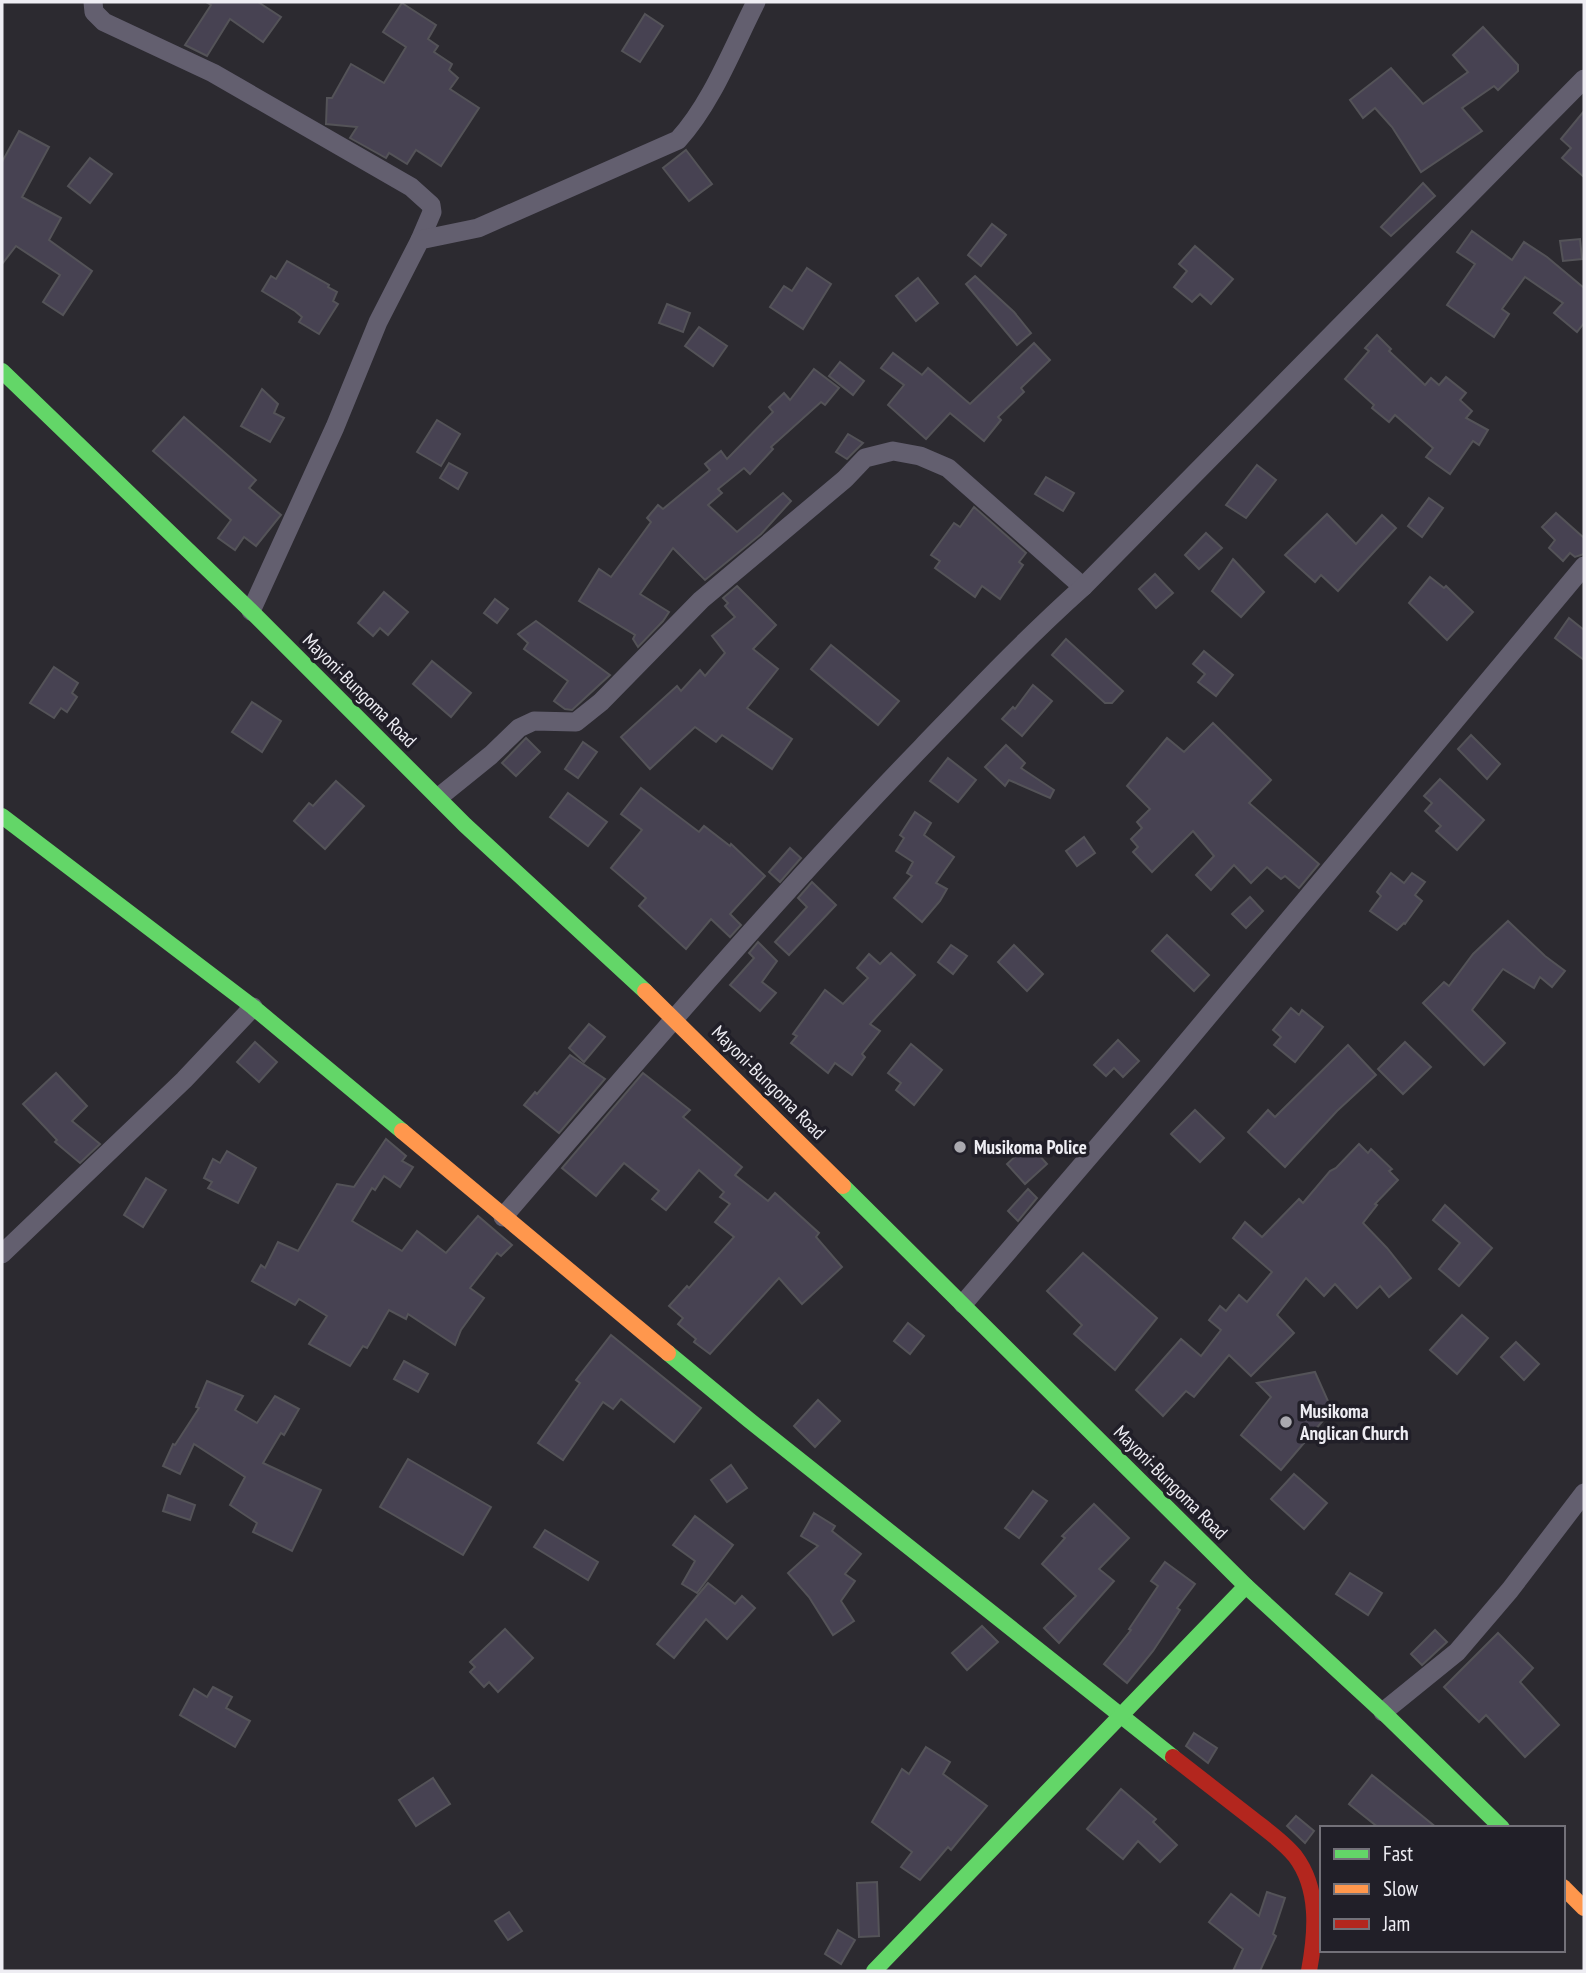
<svg xmlns="http://www.w3.org/2000/svg" width="1586" height="1973" font-family="'PT Sans Narrow',sans-serif">
	<style>
		.building { fill: #474252; stroke: #545358; stroke-width: 2 }
		.lines { fill: none; stroke-linecap: round; stroke-linejoin: round }
		.street { stroke: #635f6f; stroke-width: 19 }
		.fast { stroke: #63d668; stroke-width: 16 }
		.slow { stroke: #ff974d; stroke-width: 16 }
		.jam { stroke: #b3261e; stroke-width: 16 }
		.poi-dot { fill: #aaa9af; stroke: #211f28; stroke-width: 2.5 }
		.labels { text-anchor: middle; dominant-baseline: central; stroke-width: 7; stroke-linejoin: round; paint-order: stroke }
		.street-label { font-size: 19px; fill: #eeedf3; stroke: #211f28 }
		.poi-label { font-size: 19px; font-weight: bold; fill: #eeedf3; stroke: #211f28; text-anchor: start }
	</style>
	<rect width="100%" height="100%" fill="#2c2a30"/>
	<g class="building">
		<path d="M206,2H258L281,17L263,42L230,19L207,56L185,45L211,5Z"/>
		<path d="M402,3L436,25L428,39L438,46L434,52L452,64L449,70L458,78L450,89L479,108L441,166L416,150L407,164L389,153L386,158L350,138L357,127L326,124L327,98H332L351,64L384,83L406,47L383,32Z"/>
		<path d="M645,14L663,26L640,62L622,51Z"/>
		<path d="M1483,27L1518,65V71L1498,90L1494,86L1462,108L1482,131L1421,172L1392,127L1375,108L1363,118L1350,100L1391,68L1423,104L1468,72L1453,55Z"/>
		<path d="M1584,111V177L1562,158L1571,148L1561,139Z"/>
		<path d="M19,131L49,147L22,197L61,218L49,240L92,271L63,315L43,302L60,275L16,246L2,264V162Z"/>
		<path d="M686,150L712,184L689,201L663,168Z"/>
		<path d="M90,158L112,174L90,203L68,186Z"/>
		<path d="M1423,183L1435,196L1391,236L1381,227Z"/>
		<path d="M992,224L1006,235L981,266L968,255Z"/>
		<path d="M1472,231L1512,260L1524,242L1547,257L1584,288V323L1577,332L1554,313L1563,303L1525,277L1502,309L1509,314L1494,337L1447,305L1475,264L1457,252Z"/>
		<path d="M1580,239L1582,259L1563,261L1560,241Z"/>
		<path d="M1195,246L1233,279L1211,304L1200,294L1192,302L1174,287L1187,271L1179,264Z"/>
		<path d="M287,261L329,285L328,287L337,292L333,301L338,304L319,334L299,322L302,317L295,311L262,291L271,276L276,279Z"/>
		<path d="M807,268L831,284L803,329L770,307L784,286L792,291Z"/>
		<path d="M975,276L1014,312L1031,333L1017,345L966,284Z"/>
		<path d="M918,278L938,303L916,321L896,296Z"/>
		<path d="M667,304L690,313L683,332L659,323Z"/>
		<path d="M699,327L727,346L713,366L685,346Z"/>
		<path d="M1377,335L1391,349L1389,351L1425,385L1431,378L1439,385L1446,377L1466,393L1460,400L1472,411L1466,418L1488,430L1479,445L1473,441L1450,474L1426,457L1433,448L1395,415L1389,422L1372,408L1374,405L1345,379L1369,351L1365,348Z"/>
		<path d="M1034,343L1050,360L1021,388L1024,392L998,417L1001,420L984,441L950,413L926,439L888,405L904,385L881,368L893,353L922,375L928,368L970,404Z"/>
		<path d="M840,362L864,381L853,395L829,376Z"/>
		<path d="M814,369L839,388L825,405L821,402L771,447L773,449L750,474L744,468L718,489L722,493L708,505L737,532L783,493L791,501L761,534L705,580L673,548L640,594L669,612L663,621L638,647L633,639L635,635L579,601L599,569L611,577L651,522L647,518L658,505L663,509L710,470L705,464L721,451L727,459L773,412L769,407L784,393L790,400Z"/>
		<path d="M262,389L278,404L274,413L284,418L270,442L241,426Z"/>
		<path d="M184,417L256,480L249,488L281,515L256,546L244,537L235,550L218,538L231,520L153,451Z"/>
		<path d="M437,420L460,434L441,466L417,452Z"/>
		<path d="M848,434L863,443L847,459L836,452Z"/>
		<path d="M449,463L467,473L458,489L440,478Z"/>
		<path d="M1257,465L1276,480L1246,518L1226,505Z"/>
		<path d="M1046,477L1074,493L1063,511L1035,494Z"/>
		<path d="M1429,498L1443,508L1422,537L1408,526Z"/>
		<path d="M974,507L1026,553L1019,562L1023,565L1000,599L982,586L975,597L935,568L940,561L931,555L954,523L960,527Z"/>
		<path d="M1556,513L1584,538V554L1575,557L1570,553L1563,561L1549,548L1555,540L1542,527Z"/>
		<path d="M1327,514L1356,544L1382,515L1396,528L1338,591L1321,575L1315,582L1285,555Z"/>
		<path d="M1206,533L1222,548L1199,569L1185,555Z"/>
		<path d="M1233,559L1264,592L1241,617L1212,591Z"/>
		<path d="M1155,574L1173,593L1156,608L1139,589Z"/>
		<path d="M1430,577L1444,588L1446,586L1473,612L1447,640L1409,603Z"/>
		<path d="M737,586L776,625L753,649L778,669L747,708L792,739L772,769L722,735L716,742L695,727L650,769L621,737L677,686L681,691L700,670L705,676L725,653L712,636L735,617L725,606L728,603L723,598Z"/>
		<path d="M384,592L408,612L388,635L380,628L373,636L358,623Z"/>
		<path d="M495,599L508,609L497,623L484,613Z"/>
		<path d="M1569,618L1584,630V660L1555,638Z"/>
		<path d="M536,621L610,675L572,710L565,709L554,701L568,681L524,649L528,643L518,634Z"/>
		<path d="M1066,639L1123,691L1112,703H1105L1052,655Z"/>
		<path d="M831,645L899,701L878,725L811,669Z"/>
		<path d="M1204,651L1233,675L1216,696L1198,682L1205,674L1193,664Z"/>
		<path d="M432,661L471,693L451,717L413,684Z"/>
		<path d="M54,667L78,683L72,693L77,697L67,712L61,708L54,718L30,703Z"/>
		<path d="M1033,685L1052,701L1022,736L1002,719L1013,707L1015,709Z"/>
		<path d="M252,702L281,721L262,752L232,732Z"/>
		<path d="M1213,723L1271,780L1249,803L1319,864L1299,888L1285,876L1281,879L1267,867L1251,883L1234,865L1211,890L1196,875L1214,856L1193,831L1152,872L1133,852L1138,847L1131,839L1142,828L1137,822L1150,809L1127,786L1167,738L1184,752Z"/>
		<path d="M1471,735L1500,764L1487,779L1458,749Z"/>
		<path d="M526,738L540,752L516,776L502,763Z"/>
		<path d="M583,742L597,752L578,778L565,769Z"/>
		<path d="M1006,745L1025,763L1021,768L1054,790L1050,798L1009,780L1005,786L985,767Z"/>
		<path d="M948,758L976,780L958,802L930,781Z"/>
		<path d="M1440,779L1484,820L1457,850L1436,831L1441,826L1425,811L1432,803L1424,796Z"/>
		<path d="M336,781L364,806L325,849L294,821L309,803L313,806Z"/>
		<path d="M641,788L699,832L704,826L730,846L731,844L765,876L730,914L741,925L730,937L711,919L686,949L639,906L646,898L611,868L642,830L621,814Z"/>
		<path d="M568,793L607,822L588,846L550,817Z"/>
		<path d="M915,812L931,823L924,835L954,857L936,883L947,889L940,901L922,922L894,898L912,876L907,873L913,862L896,851L904,838L900,835Z"/>
		<path d="M1084,837L1095,853L1077,866L1066,851Z"/>
		<path d="M790,848L801,858L780,882L769,872Z"/>
		<path d="M1391,873L1404,883L1412,873L1425,882L1415,895L1422,901L1405,924L1404,923L1397,930L1370,911L1381,896L1377,892Z"/>
		<path d="M812,882L836,905L789,955L775,942L807,907L798,898Z"/>
		<path d="M1250,897L1263,911L1246,928L1232,914Z"/>
		<path d="M1508,921L1545,956L1565,971L1552,987L1540,977L1534,988L1503,969L1472,1010L1505,1043L1484,1065L1423,1003L1444,982L1449,986L1473,954Z"/>
		<path d="M1167,935L1209,975L1194,991L1152,951Z"/>
		<path d="M758,942L777,961L762,982L776,993L760,1011L730,985L754,958L749,953Z"/>
		<path d="M951,945L967,956L953,974L938,962Z"/>
		<path d="M1014,945L1043,974L1027,991L998,962Z"/>
		<path d="M891,953L915,975L870,1024L880,1031L862,1054L865,1057L852,1075L835,1063L828,1073L791,1043L797,1036L793,1034L825,990L843,1004L868,978L857,968L869,954L880,964Z"/>
		<path d="M1291,1008L1299,1015L1302,1010L1323,1027L1295,1062L1274,1045L1281,1037L1273,1030Z"/>
		<path d="M589,1024L605,1037L584,1062L569,1048Z"/>
		<path d="M1118,1040L1139,1061L1123,1077L1114,1068L1106,1076L1094,1065Z"/>
		<path d="M255,1042L277,1062L259,1082L237,1062Z"/>
		<path d="M1405,1042L1431,1067L1403,1094L1378,1069Z"/>
		<path d="M911,1044L942,1070L914,1105L896,1090L901,1083L888,1073Z"/>
		<path d="M1348,1045L1376,1075L1337,1111L1285,1167L1248,1132L1268,1110L1275,1117Z"/>
		<path d="M570,1055L605,1079L559,1133L524,1105L535,1092L537,1094Z"/>
		<path d="M56,1073L87,1106L72,1121L100,1144L80,1163L55,1142L57,1140L23,1104Z"/>
		<path d="M643,1073L690,1110L683,1117L742,1167L735,1175L768,1201L775,1193L819,1233L816,1237L842,1267L802,1304L779,1278L710,1354L694,1342L696,1339L678,1324L683,1318L669,1306L687,1286L689,1288L734,1237L715,1222L730,1204L720,1197L724,1192L699,1170L666,1210L652,1199L659,1191L624,1163L596,1196L562,1168Z"/>
		<path d="M1195,1110L1224,1138L1200,1162L1171,1134Z"/>
		<path d="M386,1139L406,1156L402,1161L413,1167L400,1187L384,1176L375,1190L372,1188L352,1221L402,1251L417,1231L446,1253L478,1216L512,1245L501,1256L497,1253L470,1288L484,1298L461,1330L455,1345L408,1314L406,1319L389,1310L367,1348L363,1346L350,1366L309,1344L327,1316L299,1299L295,1305L252,1281L261,1265L265,1268L278,1242L298,1251L337,1184L354,1187Z"/>
		<path d="M1029,1144L1047,1164L1025,1184L1007,1164Z"/>
		<path d="M1359,1144L1368,1153L1371,1149L1392,1169L1389,1171L1398,1180L1375,1204L1377,1205L1363,1223L1387,1248L1411,1278L1389,1297L1380,1286L1357,1308L1335,1284L1324,1296L1306,1278L1277,1315L1294,1333L1251,1376L1229,1355L1194,1397L1186,1391L1163,1416L1136,1390L1181,1339L1201,1356L1221,1330L1209,1320L1220,1306L1226,1311L1239,1295L1247,1302L1272,1272L1233,1238L1245,1222L1262,1237L1299,1199L1303,1203L1330,1171L1336,1168Z"/>
		<path d="M227,1151L256,1168L238,1203L208,1188L212,1182L204,1178L213,1159L220,1163Z"/>
		<path d="M146,1178L166,1190L143,1227L124,1215Z"/>
		<path d="M1028,1189L1037,1198L1018,1221L1008,1211Z"/>
		<path d="M1445,1205L1492,1248L1459,1286L1439,1269L1460,1243L1433,1220Z"/>
		<path d="M1083,1253L1157,1318L1115,1370L1074,1334L1082,1325L1047,1291Z"/>
		<path d="M1462,1315L1488,1338L1457,1374L1430,1350Z"/>
		<path d="M908,1323L924,1336L910,1354L894,1341Z"/>
		<path d="M611,1335L701,1408L674,1442L621,1399L613,1409L603,1402L563,1460L538,1443L580,1383L576,1380Z"/>
		<path d="M1516,1342L1539,1364L1524,1380L1501,1357Z"/>
		<path d="M404,1361L428,1374L418,1392L394,1379Z"/>
		<path d="M1315,1372L1332,1410L1281,1470L1241,1435L1271,1397L1257,1383Z"/>
		<path d="M207,1381L243,1396L235,1410L257,1423L275,1396L299,1409L284,1435L281,1433L263,1463L321,1490L292,1551L253,1532L257,1523L230,1505L245,1477L194,1444L180,1474L163,1466L173,1444L175,1445L199,1408L196,1407Z"/>
		<path d="M818,1400L840,1421L815,1447L794,1426Z"/>
		<path d="M408,1459L491,1507L463,1555L380,1507Z"/>
		<path d="M731,1465L747,1488L727,1502L711,1480Z"/>
		<path d="M1294,1474L1327,1503L1304,1529L1271,1499Z"/>
		<path d="M1033,1491L1047,1501L1019,1538L1005,1528Z"/>
		<path d="M168,1495L195,1505L190,1520L163,1511Z"/>
		<path d="M1094,1504L1129,1538L1099,1569L1114,1581L1059,1643L1044,1628L1076,1596L1042,1564L1065,1538L1062,1536Z"/>
		<path d="M814,1513L835,1526L832,1531L861,1554L845,1574L855,1581L841,1601L854,1621L833,1635L809,1597L788,1573L818,1546L801,1536Z"/>
		<path d="M695,1516L733,1545L697,1593L682,1584L695,1561L673,1545Z"/>
		<path d="M545,1530L598,1562L588,1580L534,1547Z"/>
		<path d="M1165,1562L1195,1584L1177,1608L1180,1610L1153,1651L1127,1683L1104,1664L1131,1630L1129,1629L1158,1586L1151,1581Z"/>
		<path d="M1350,1573L1382,1593L1368,1615L1336,1594Z"/>
		<path d="M708,1583L735,1604L742,1596L755,1608L727,1639L706,1619L674,1658L657,1644Z"/>
		<path d="M982,1626L998,1642L967,1670L952,1653Z"/>
		<path d="M505,1629L533,1658L498,1692L489,1682L484,1687L470,1672L475,1667L470,1662Z"/>
		<path d="M1435,1630L1447,1642L1422,1665L1411,1654Z"/>
		<path d="M1498,1633L1533,1668L1520,1682L1559,1725L1525,1757L1486,1715L1479,1722L1444,1687Z"/>
		<path d="M213,1687L232,1697L226,1708L250,1721L235,1747L180,1715L194,1689L207,1697Z"/>
		<path d="M1194,1733L1217,1748L1208,1763L1186,1746Z"/>
		<path d="M926,1747L950,1762L943,1774L987,1806L951,1850L948,1847L920,1880L901,1867L912,1852L872,1822L902,1769L909,1774Z"/>
		<path d="M1372,1775L1437,1828H1379L1349,1804Z"/>
		<path d="M433,1778L450,1804L416,1826L399,1800Z"/>
		<path d="M1121,1789L1156,1819L1153,1822L1177,1845L1160,1862L1138,1841L1123,1859L1087,1829Z"/>
		<path d="M1296,1816L1314,1831L1305,1843L1287,1826Z"/>
		<path d="M877,1882L879,1936L859,1937L857,1883Z"/>
		<path d="M1267,1892L1285,1898L1273,1934L1276,1936L1260,1971H1233L1243,1949L1209,1922L1231,1894L1259,1916Z"/>
		<path d="M509,1912L522,1931L508,1940L495,1921Z"/>
		<path d="M838,1930L855,1940L841,1964L825,1954Z"/>
	</g>
	<g class="lines">
		<g class="street">
			<path d="M93,2L94,12L104,22L213,73L411,187L431,205L432,212L420,240"/>
			<path d="M251,611L335,427L378,322L420,240L478,228L678,140C712,103 733,47 756,2"/>
			<path d="M439,797L491,755L519,728L534,721L576,722L601,702L701,600L845,479L865,458L893,451L920,456L948,468L1083,587"/>
			<path d="M503,1217C640,1058 776,898 922,747C975,692 1027,637 1083,587L1584,79"/>
			<path d="M2,1254L184,1080L253,1007"/>
			<path d="M963,1304L1160,1074L1584,566"/>
			<path d="M1383,1712L1457,1652L1510,1590L1584,1493"/>
		</g>
		<g class="fast">
			<path d="M2,371L251,611L465,825L645,991"/>
			<path d="M2,816L253,1007L402,1131"/>
			<path d="M843,1186L1246,1586L1383,1712L1502,1828"/>
			<path d="M668,1353L749,1420L1173,1757"/>
			<path d="M874,1971L1246,1586"/>
		</g>
		<g class="slow">
			<path d="M645,991L843,1186"/>
			<path d="M402,1131L668,1353"/>
			<path d="M1563,1887L1584,1908"/>
		</g>
		<path class="jam" d="M1173,1757C1199,1777 1224,1797 1250,1817C1265,1829 1283,1841 1295,1856C1320,1889 1316,1933 1309,1971"/>
	</g>
	<g class="poi-dot">
		<circle cx="960" cy="1147" r="7"/>
		<circle cx="1286" cy="1422" r="7"/>
	</g>
	<g class="labels">
		<g class="street-label">
			<text transform="translate(360 690) rotate(45)">Mayoni-Bungoma Road</text>
			<text transform="translate(769 1082) rotate(45)">Mayoni-Bungoma Road</text>
			<text transform="translate(1171 1482) rotate(45)">Mayoni-Bungoma Road</text>
		</g>
		<g class="poi-label">
			<text x="974" y="1147">Musikoma Police</text>
			<text x="1300" y="1411">Musikoma<tspan x="1300" dy="22">Anglican Church</tspan></text>
		</g>
	</g>
	<rect width="1586" height="1973" fill="none" stroke="#eeedf3" stroke-width="7"/>
	<rect x="1320" y="1826" width="245" height="126" fill="#211f28" stroke="#737179" stroke-width="2"/>
	<rect x="1334" y="1849" width="35" height="10" fill="#63d668" stroke="#737179" stroke-width="2"/>
	<text x="1383" y="1861" font-size="21" fill="#eeedf3">Fast</text>
	<rect x="1334" y="1884" width="35" height="10" fill="#ff974d" stroke="#737179" stroke-width="2"/>
	<text x="1383" y="1896" font-size="21" fill="#eeedf3">Slow</text>
	<rect x="1334" y="1919" width="35" height="10" fill="#b3261e" stroke="#737179" stroke-width="2"/>
	<text x="1383" y="1931" font-size="21" fill="#eeedf3">Jam</text>
</svg>
